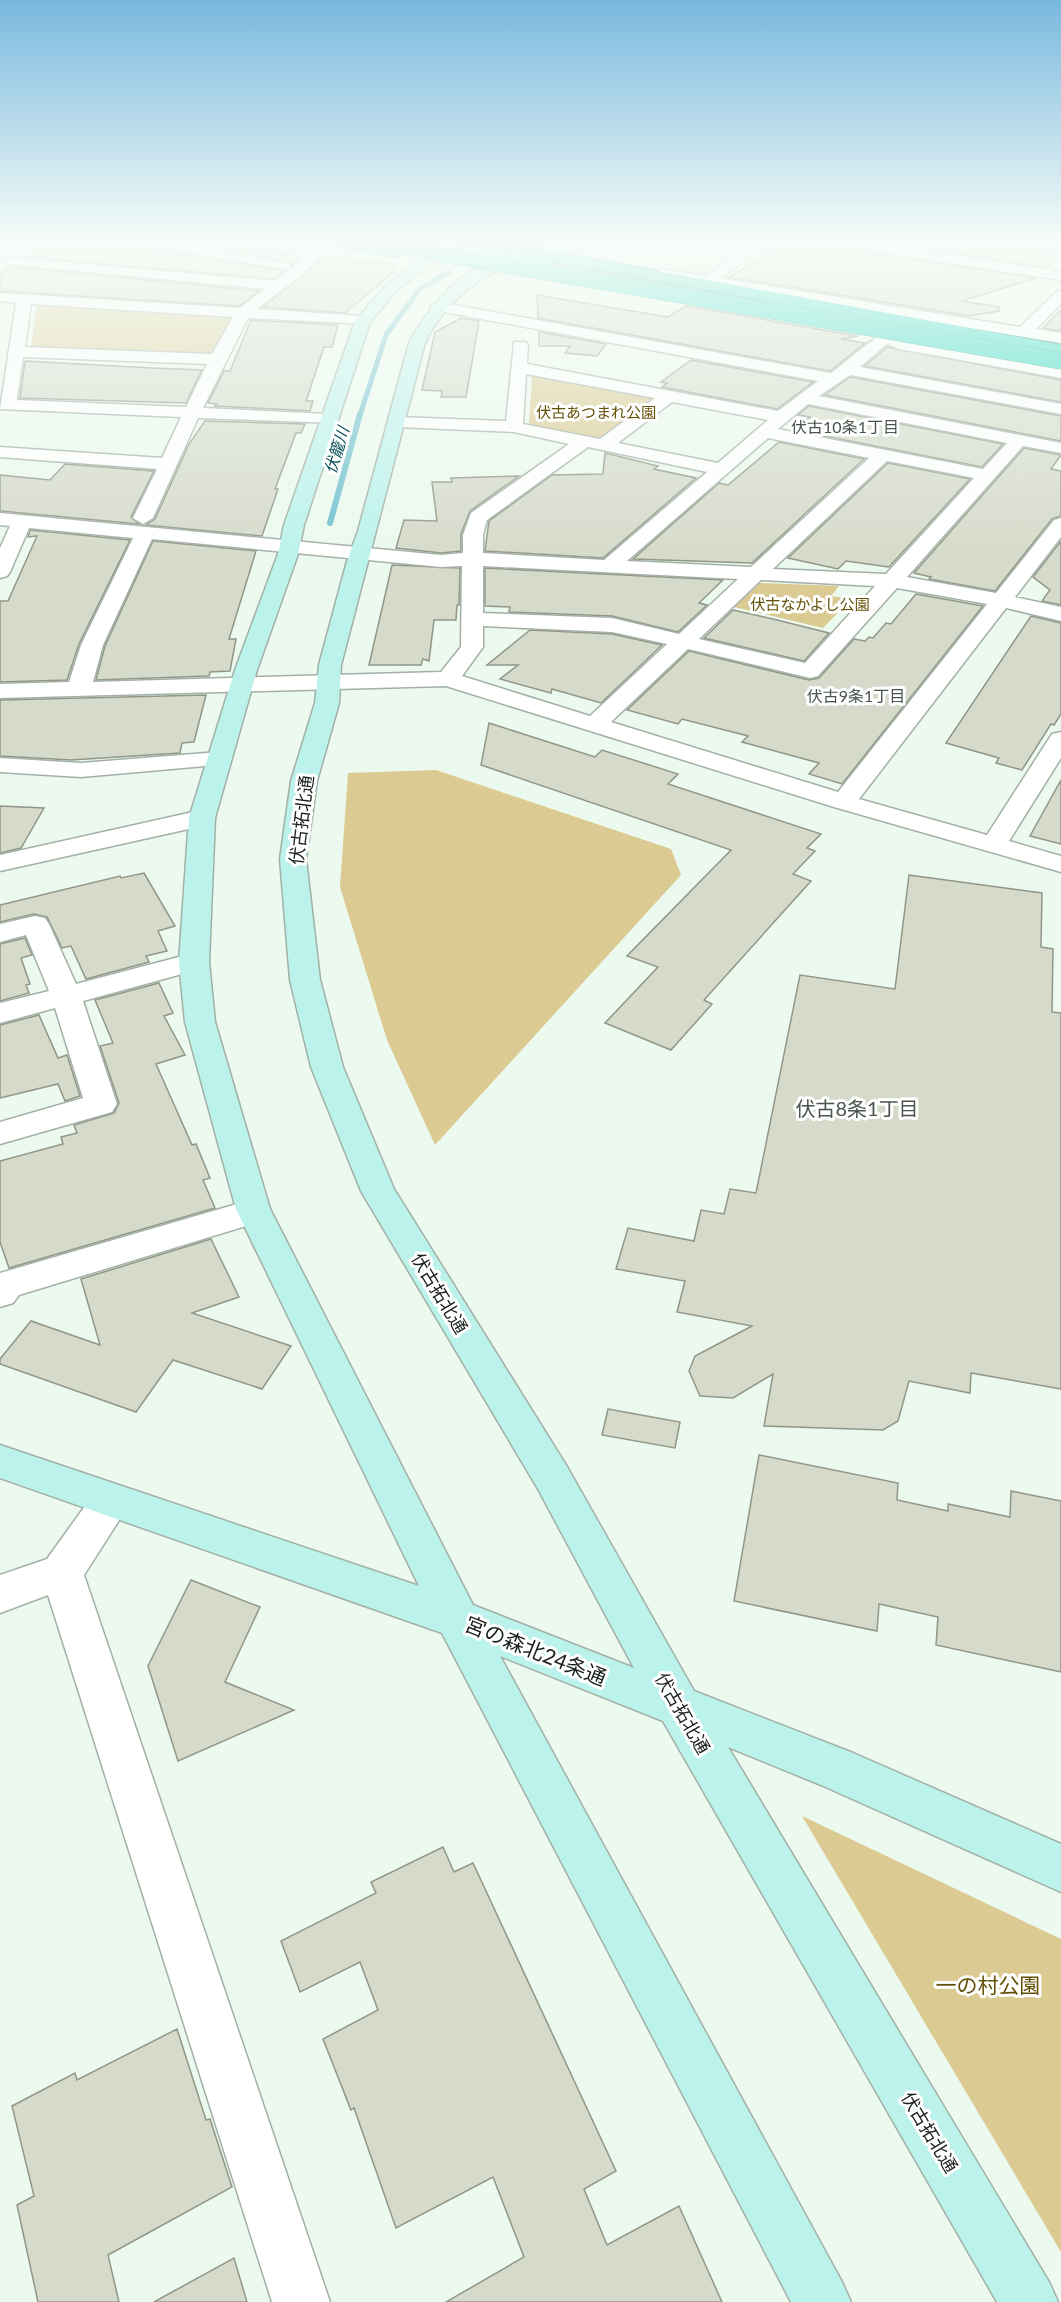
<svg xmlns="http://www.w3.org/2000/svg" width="1061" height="2302" font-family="Lato,'Noto Sans JP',sans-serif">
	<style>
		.green { fill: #dbca92 }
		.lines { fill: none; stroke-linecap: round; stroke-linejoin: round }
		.stream-far1 { stroke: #73c1cf; stroke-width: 5 }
		.stream { stroke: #73c1cf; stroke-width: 6 }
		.building { fill: #d5daca; stroke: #919688; stroke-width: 1.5 }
		.street-casing { stroke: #a3b0a5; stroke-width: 3 }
		.secondary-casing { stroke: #a3b0a5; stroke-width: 3 }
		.primary-casing { stroke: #1e9585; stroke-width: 3 }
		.highway-casing { stroke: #1e9585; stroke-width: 3 }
		.street { fill: #fff; fill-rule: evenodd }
		.secondary { fill: #bcf2ec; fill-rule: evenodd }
		.primary { fill: #79e6d8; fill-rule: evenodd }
		.highway { fill: #20d5be; fill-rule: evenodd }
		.highway-bridge-casing { stroke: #1e9585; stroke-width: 17; stroke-linecap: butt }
		.highway-bridge { stroke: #20d5be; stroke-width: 16 }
		.labels { text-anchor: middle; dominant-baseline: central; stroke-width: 6; stroke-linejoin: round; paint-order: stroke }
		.far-park-label { font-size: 15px; fill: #635005; stroke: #fff }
		.far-neighbourhood-label { font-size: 16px; fill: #49554c; stroke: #fff }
		.far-water-label { font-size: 16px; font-style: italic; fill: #074f59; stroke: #fff }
		.street-label { font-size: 18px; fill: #191f1b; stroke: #fff }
		.neighbourhood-label { font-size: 20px; fill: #49554c; stroke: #fff }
		.near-street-label { font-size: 21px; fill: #191f1b; stroke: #fff }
		.near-park-label { font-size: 21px; fill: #635005; stroke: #fff }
	</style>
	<rect width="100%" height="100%" fill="#ebf9ee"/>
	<g class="green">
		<path d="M37,304L229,316L232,318L216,354L31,348Z"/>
		<path d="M543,374L657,397L608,439L598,440L535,426L529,423L532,376Z"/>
		<path d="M760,583L839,586L831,596L851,599L823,628L734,607Z"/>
		<path d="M436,770L671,849L681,875L435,1145L387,1040L340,887L348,773Z"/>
		<path d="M802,1816L1061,1939V2252Z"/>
	</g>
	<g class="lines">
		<g class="stream-far1">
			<path d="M502,243L509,239"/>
			<path d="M360,415L386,335L419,290L449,272"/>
		</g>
		<path class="stream" d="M330,523L360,414"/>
	</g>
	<g class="building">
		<path d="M55,239H95L104,245L163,251L284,271L274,279L27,257Z"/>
		<path d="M167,239H274L247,251L302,256L292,265L285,261Z"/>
		<path d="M802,239L811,240L820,245L1036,278L962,301L999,307V311L969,316L730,277L789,240Z"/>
		<path d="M959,239H1000L1009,245L1061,254L1047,268L923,248L933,241L959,245Z"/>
		<path d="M323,258L395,264L391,267L396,270L345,313L263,307Z"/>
		<path d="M12,267L259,291L239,306L0,291V274Z"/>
		<path d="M537,295L668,317L686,306L858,336L841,339L865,343L830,371L538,318Z"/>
		<path d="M1061,310V331L1043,328Z"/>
		<path d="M461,318L479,321L466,397H441L442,391L422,390L435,332Z"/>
		<path d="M251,320L338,325L332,347H324L306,401H313L310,411L215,406L217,404L208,403L224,371H230Z"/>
		<path d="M539,332L606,344L597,356L565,353L570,346H539Z"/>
		<path d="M887,347L1061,380V402L865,366Z"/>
		<path d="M691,360L813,382L777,409L662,387L667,383L661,382Z"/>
		<path d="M25,361L153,368L202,370L186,403L20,398Z"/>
		<path d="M850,377L1061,416V441L825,395Z"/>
		<path d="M809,406L1003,444L982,467L794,430L810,417L798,415Z"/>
		<path d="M205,421L305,424L301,433H296L275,489H278L262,536L146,525L155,519L189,444Z"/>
		<path d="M779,442L864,459L752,563L633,559L719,483L728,485Z"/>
		<path d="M1024,448L1061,455L1051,469L1061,471V516L1052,519L995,591L929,579L931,577L914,573Z"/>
		<path d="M605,453L658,466L654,469L696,478L603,558L485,551L489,521L552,475L603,474Z"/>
		<path d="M888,463L970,479L889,567L846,561L838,569L788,558Z"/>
		<path d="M65,464L154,471L131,517L139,524L0,511V475L50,480Z"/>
		<path d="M519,476L470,511L461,534V551L441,553L396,548L404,520L437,521L432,482H452L451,478Z"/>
		<path d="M30,530L130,540L79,644L67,680L0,682V601H8L37,536L28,537Z"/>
		<path d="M153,541L256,551L229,639H236L230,671L210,672L209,676L96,680L105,646Z"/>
		<path d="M1061,541V605L1042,601L1050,590L1033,577Z"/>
		<path d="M392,565L460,568L459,605H457L456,620H434L429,661L423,659L421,665H369Z"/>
		<path d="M485,568L723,580L699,603L707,605L678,632L612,616L509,612L510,607L485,606Z"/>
		<path d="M916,594L983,606L842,784L809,774L819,763L742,742L748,736L682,719L678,724L627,710L689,651L809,680L819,678L854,639L865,641L869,637L873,638L886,623L891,624Z"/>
		<path d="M733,610L773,619L829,633L804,661L704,638Z"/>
		<path d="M1031,616L1061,623V714L1054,725L1051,724L1022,770L996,763L999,758L946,743Z"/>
		<path d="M530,630L612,634L662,645L601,703L552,689L551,693L500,679L518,665H487Z"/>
		<path d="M206,695L194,742L182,743L180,753L71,760L0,756V700Z"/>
		<path d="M489,723L595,757L602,750L678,774L668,784L821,834L807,848L815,851L793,874L811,881L704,1000L712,1004L671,1050L605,1023L658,967L627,956L731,850L481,765Z"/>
		<path d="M1061,780V844L1030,836Z"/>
		<path d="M0,806L44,808L21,848L0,853Z"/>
		<path d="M144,873L175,926L158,931L167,951L146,956L149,962L86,979L71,946L62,948L47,917L34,914L0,922V905L120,876L121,878Z"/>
		<path d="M909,875L1042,893L1041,947L1053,949L1052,1012L1061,1013V1389L971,1373L970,1393L909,1381L898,1421L883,1430L764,1426L773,1374L733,1398L700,1396L689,1371L695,1356L752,1326L677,1312L685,1281L616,1269L628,1228L694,1241L701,1210L724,1214L730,1189L756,1193L800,975L895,989Z"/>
		<path d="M25,938L32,955L21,958L30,984L26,985L29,993L0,1001V944Z"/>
		<path d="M159,983L173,1013L164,1016L185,1055L156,1064L192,1145L196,1144L210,1178L203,1180L215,1208L9,1268L0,1242V1161L63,1144L61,1137L77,1133L74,1125L114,1113L119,1103L100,1046L113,1043L95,1000Z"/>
		<path d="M39,1015L58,1058L67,1055L80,1096L65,1101L58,1084L0,1098V1025Z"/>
		<path d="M211,1239L239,1297L192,1313L291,1346L262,1389L173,1360L136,1412L0,1364V1359L31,1321L100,1345L81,1279Z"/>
		<path d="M608,1409L680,1422L675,1448L602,1435Z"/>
		<path d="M759,1455L898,1483L897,1500L948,1511V1504L1010,1517L1011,1491L1061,1501V1672L936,1645L938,1617L879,1604L877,1631L734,1601Z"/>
		<path d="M191,1580L260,1607L225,1682L294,1710L178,1761L148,1666Z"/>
		<path d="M443,1847L454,1872L473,1863L616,2171L584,2189L607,2245L679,2206L722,2302H446L524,2257L493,2177L396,2228L354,2108L351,2110L323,2039L378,2010L360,1962L300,1992L281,1941L376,1893L371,1882Z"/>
		<path d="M177,2029L206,2120L210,2119L232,2187L108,2255L119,2302H38L17,2205L34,2196L12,2106L75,2073L77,2080Z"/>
		<path d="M234,2258L247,2302H154Z"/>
	</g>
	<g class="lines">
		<g class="street-casing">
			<g id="street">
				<path d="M97,239L163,241L285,263L290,264V270L323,239H335L334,244L304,273L257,309L363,316L371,321L368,324L248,318L203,408L329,414L335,415L338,419L335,423L198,418L153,518L143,524L133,518L157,469L0,457V447L162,458L181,417L0,409L16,303L0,301V293L240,308L265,289L8,264L1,260L3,257L275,281L290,270L163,249L104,243ZM31,304L233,317L212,354L25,347ZM23,357L207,364L186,407L17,400Z"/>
				<path d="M758,239H775L720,278L1020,327L1056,292L1061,291V304L1036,329L1061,333V343L661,277L654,273L661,269L705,276Z"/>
				<path d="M813,239H850L1061,272V280L820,243Z"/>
				<path d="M1002,239H1039L1061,243V251L1009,243Z"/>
				<path d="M438,302L831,373L879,335L890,334L904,340L1061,368V378L899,349L887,344L860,367L1061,404V414L850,375L819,396L1061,443V453L1023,446L907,577L996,593L1054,520L1061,518V537L1015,597L1061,607V621L1006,608L859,799L987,835L1052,734L1061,732V758L1009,841L1061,856V872L834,807L446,686L0,698V684L69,682L81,645L133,538L29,528L10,572L7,576L0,578V548L10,526L0,525V513L441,555L463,553V535L471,513L569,444L514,432L397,427L388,422L397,417L506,421L514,342H526L528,345L527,364L778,411L818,381L433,310L430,307ZM526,374L655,398L600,439L523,424ZM672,402L768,420L718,463L618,443ZM808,404L1007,443L983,469L778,429ZM768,438L869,458L751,567L627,561ZM588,447L707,472L604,560L483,553V535L487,520ZM887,461L974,478L886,574L773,569ZM152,539L441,567L462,566L461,647L441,672L93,682L103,645ZM483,566L738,579L679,634L612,618L483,613ZM761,580L875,586L805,663L699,639ZM897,588L987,604L838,792L611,722L688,649L810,678L818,676ZM483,626L612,632L667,644L590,716L462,676L483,647Z"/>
				<path d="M219,752L228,754L231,759L228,764L81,777L0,772V758L81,763Z"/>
				<path d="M202,810L211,812L215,818L211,824L0,871V855Z"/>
				<path d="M35,916L45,918L49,924L76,984L194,953L204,956L209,962L204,968L83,1001L117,1104L112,1112L0,1144V1122L83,1098L55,1008L0,1023V1003L49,991L26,935L0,942V924Z"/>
				<path d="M254,1199L266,1202L271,1211L266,1220L19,1295L13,1303L0,1307V1273Z"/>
				<path d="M112,1483L126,1488L132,1500L84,1575L330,2302H272L48,1595L0,1613V1575L47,1559L98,1488Z"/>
			</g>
		</g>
		<g class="secondary-casing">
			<path id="secondary" d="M429,255L434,256V262L397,290L370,322L304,525L298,554L257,670L215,818L209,962L215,1022L270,1209L473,1605L634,1668L538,1489L361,1191L311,1067L290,980L280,859L291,781L315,703L319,665L347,561L358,531L409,343C420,320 465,259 494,266L496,269L494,272C463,289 440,311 425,343L341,665L339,703L317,781L306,859L320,980L343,1067L394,1189L566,1465L694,1691L853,1753L1061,1844V1892L821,1785L728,1747L1049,2282L1058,2302H997L663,1721L500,1656L842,2282L851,2302H791L442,1633L0,1478V1445L419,1586L236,1209L185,1022L179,962L189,818L235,670L278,554L284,525L355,321L387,284Z"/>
		</g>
		<g class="primary-casing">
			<path id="primary" d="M537,239H555L494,272H484L482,269Z"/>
		</g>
		<g class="highway-casing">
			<g id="highway">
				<path d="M312,239H344L397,249L404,253L397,257L319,243Z"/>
				<path d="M443,239H477L587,258L1061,345V355L450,243Z"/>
			</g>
		</g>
		<use href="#street" class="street"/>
		<use href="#secondary" class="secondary"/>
		<use href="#primary" class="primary"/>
		<use href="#highway" class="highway"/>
		<g class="highway-bridge-casing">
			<path id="highway-bridge" d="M357,239L1061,361"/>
		</g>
		<use href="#highway-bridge" class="highway-bridge"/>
	</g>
	<linearGradient id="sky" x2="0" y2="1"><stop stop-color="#79b9de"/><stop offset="0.43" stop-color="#f6fcf7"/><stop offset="1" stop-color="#f6fcf7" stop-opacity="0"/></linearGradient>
	<rect width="1061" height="562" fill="url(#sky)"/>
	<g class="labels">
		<g class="far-park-label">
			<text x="596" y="412">伏古あつまれ公園</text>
			<text x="810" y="604">伏古なかよし公園</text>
		</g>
		<g class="far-neighbourhood-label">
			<text x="845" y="426">伏古10条1丁目</text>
			<text x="856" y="695">伏古9条1丁目</text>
		</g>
		<g class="far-water-label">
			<text transform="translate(336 450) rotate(-73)">伏籠川</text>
		</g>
		<g class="street-label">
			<text transform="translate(301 820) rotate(-83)">伏古拓北通</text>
			<text transform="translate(440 1293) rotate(59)">伏古拓北通</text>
			<text transform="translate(683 1713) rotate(60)">伏古拓北通</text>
			<text transform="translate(930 2132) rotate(59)">伏古拓北通</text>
		</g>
		<g class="neighbourhood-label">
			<text x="857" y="1108">伏古8条1丁目</text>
		</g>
		<g class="near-street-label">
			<text transform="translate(536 1650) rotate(22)">宮の森北24条通</text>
		</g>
		<g class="near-park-label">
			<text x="988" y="1984">一の村公園</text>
		</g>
	</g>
</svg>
